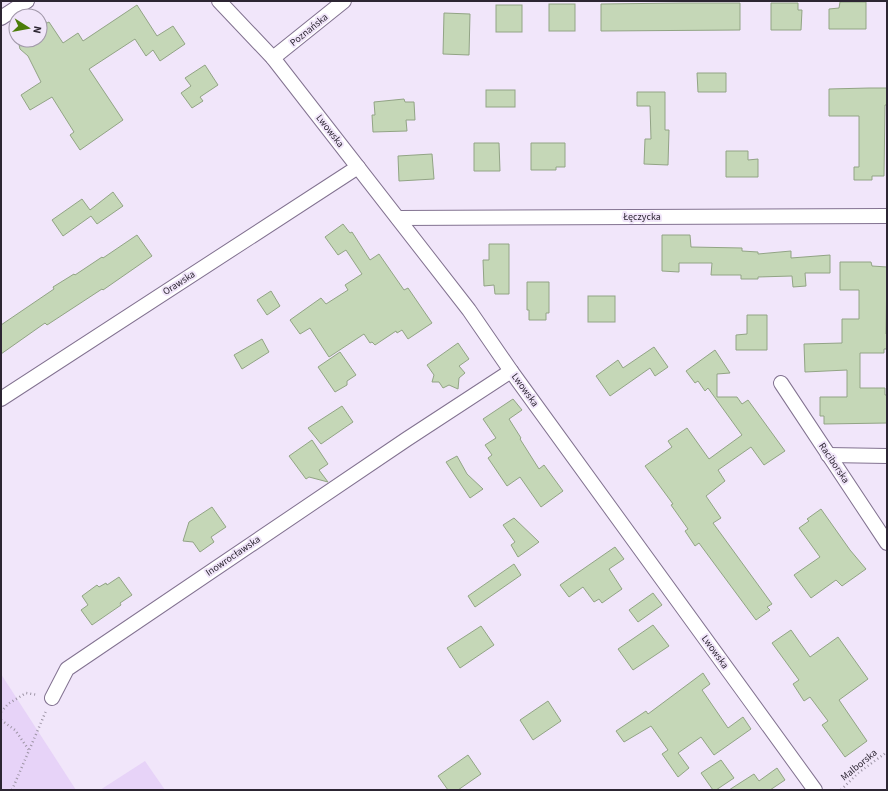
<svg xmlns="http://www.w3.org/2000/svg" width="888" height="791" font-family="'Source Sans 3',sans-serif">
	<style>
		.green { fill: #e7d3f8 }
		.building { fill: #c5d7b7; stroke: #92a485 }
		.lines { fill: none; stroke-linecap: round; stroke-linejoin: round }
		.minor-casing { stroke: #827290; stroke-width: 16 }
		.path { stroke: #9e95a6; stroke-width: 2.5; stroke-dasharray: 1 3; stroke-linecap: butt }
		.minor { stroke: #fff; stroke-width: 14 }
		.labels { text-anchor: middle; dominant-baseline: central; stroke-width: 4; stroke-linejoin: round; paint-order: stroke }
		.street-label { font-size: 10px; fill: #2c2532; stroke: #f1e6fa }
	</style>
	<rect width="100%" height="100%" fill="#f1e6fa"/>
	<g class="green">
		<path d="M1,674L76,790H1Z"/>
		<path d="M145,761L165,790H100Z"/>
	</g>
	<g class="building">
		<path d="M840,2H866V29H829V9L839,8Z"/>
		<path d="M683,3H740V30L601,31V4Z"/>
		<path d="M771,3H798V10H802L801,30H771Z"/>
		<rect x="549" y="4" width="26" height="27"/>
		<path d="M137,5L157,36L173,26L185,44L160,61L153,50L146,56L135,39L89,69L123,120L80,150L70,135L74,132L52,97L30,110L21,95L41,82L28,56L20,49L18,40H40V20L43,18L47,23L49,22L63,43L78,33L83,41Z"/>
		<rect x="496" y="5" width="26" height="27"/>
		<path d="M444,13L470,14L469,55L443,54Z"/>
		<path d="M205,65L218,85L200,97L203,101L192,108L181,93L191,86L185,78Z"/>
		<path d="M697,73H726V92H698Z"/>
		<path d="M869,88H887V105H885L884,176H872V180H854V167H859V116H829V89Z"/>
		<rect x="486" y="90" width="29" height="17"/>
		<path d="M637,92H665V130H669L668,165L644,164L645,139H651L650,106H637Z"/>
		<path d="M404,99L405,102H414L415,120H406L407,131L373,132L372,115H375L374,102Z"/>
		<path d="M474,143H499L500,171H474Z"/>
		<path d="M531,143H565V167H556V170H531Z"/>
		<path d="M726,151H748V160L758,159V177H726Z"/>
		<path d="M432,154L434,179L399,181L398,156Z"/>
		<path d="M113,192L123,206L97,224L91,216L63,236L52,220L82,199L90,210Z"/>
		<path d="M343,224L350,233L352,232L370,260L379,254L404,290L408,288L432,323L408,339L402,330L397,333L396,331L375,345L372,342L370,343L364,334L329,357L310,328L300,334L290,320L321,298L326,304L348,290L345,285L362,274L346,250L338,255L325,237Z"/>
		<path d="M137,235L152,256L103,290L102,289L47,325L45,323L1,354V325L54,289L53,287L74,274L75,275L102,257L103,258Z"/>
		<path d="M662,235H690L691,247L742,248V251L758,252V254L791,251V258L830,255V273H805L806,286L793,287L792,276L758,277V279H741V275H711L712,263H679V272L662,271Z"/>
		<path d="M489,244H509V294H495L494,285L484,286L483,260H489Z"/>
		<path d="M840,262H871L872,266L887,267L886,334H887V349H884V353H860V388H885V395H887V423L824,424V416H820V397H847V370L805,372L804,344L842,343V319H859V290H840Z"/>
		<path d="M527,282H549V313H546V320H529V310H527Z"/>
		<path d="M271,291L280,306L267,315L257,300Z"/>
		<rect x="588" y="296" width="27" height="26"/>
		<path d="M747,315H767V350H736V335L747,334Z"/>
		<path d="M262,339L269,352L242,369L234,355Z"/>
		<path d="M458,343L469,359L459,366L465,373L459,378L458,389L449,385L443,388L439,382H432L434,375L427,365Z"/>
		<path d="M654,347L668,367L655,376L650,368L610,396L596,376L618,360L623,368Z"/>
		<path d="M715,350L730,373L717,374V397H737L742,404L748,400L785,451L764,465L751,447L718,470L725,481L706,496L721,518L713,523L772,604L767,607L770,610L756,620L699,543L695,546L685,531L688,529L671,505L673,504L645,466L672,447L668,441L687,428L709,459L742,435L708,388L705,391L698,381L695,383L686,371Z"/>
		<path d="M340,352L356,375L347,381V385L335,392L318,367Z"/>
		<path d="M513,399L522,410L509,419L521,438L520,439L539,469L544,465L563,491L541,507L520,477L507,486L488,458L492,455L485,445L496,438L483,419Z"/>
		<path d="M342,406L353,422L321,444L308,428Z"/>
		<path d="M312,440L328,464L319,470L328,482L309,477L306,479L289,456Z"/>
		<path d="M457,456L467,474L483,489L470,498L446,462Z"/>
		<path d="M212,507L226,527L211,537L214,542L200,552L193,542L183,541L189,522Z"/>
		<path d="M821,509L850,550L866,569L842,586L836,580L811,598L794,575L820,557L799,528L809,521L807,519Z"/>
		<path d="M514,518L539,542L518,557L511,545L515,542L503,525Z"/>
		<path d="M615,547L624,559L609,569L622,589L602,603L599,599L594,602L583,587L569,597L560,585Z"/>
		<path d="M514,564L521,575L475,607L468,596Z"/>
		<path d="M119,577L132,595L120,603L121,605L92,625L81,610L88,605L82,596L97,585L99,587L106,583L107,585Z"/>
		<path d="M653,593L662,605L638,622L629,610Z"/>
		<path d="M653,625L669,646L633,670L618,649Z"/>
		<path d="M481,626L494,645L460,668L447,648Z"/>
		<path d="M791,630L810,657L838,637L868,679L839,700L867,741L845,757L822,725L828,721L810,697L804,701L793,684L799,680L772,643Z"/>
		<path d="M703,673L710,684L702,690L728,728L743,717L751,729L714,755L701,737L678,753L689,768L678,777L662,754L668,750L651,726L624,742L616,731L646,711L648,714Z"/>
		<path d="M548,701L561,721L533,740L520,720Z"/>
		<path d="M468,755L481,774L458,790H448L438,776Z"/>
		<path d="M721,760L734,778L716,790H713L701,773Z"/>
		<path d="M777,768L785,780L770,790H729L754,774L759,781Z"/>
	</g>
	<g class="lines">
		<g class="minor-casing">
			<g id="minor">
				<path d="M219,1L273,58L469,310L511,371L815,790"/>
				<path d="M1,18L27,1"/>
				<path d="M273,58L344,1"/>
				<path d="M398,218L887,216"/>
				<path d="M781,383L887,543"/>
				<path d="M1,399L358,167"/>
				<path d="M828,455L887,456"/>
				<path d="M52,698L67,669L407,439L511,371"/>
			</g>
		</g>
		<g class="path">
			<path d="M1,712L8,704L26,693L38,695"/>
			<path d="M1,720L15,730L29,750"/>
			<path d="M12,790L46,711"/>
			<path d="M841,790L858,773L887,752"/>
		</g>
		<use href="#minor" class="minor"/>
	</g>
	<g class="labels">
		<g class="street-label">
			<text transform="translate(309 30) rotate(-39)">Poznańska</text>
			<text transform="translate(330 131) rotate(52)">Lwowska</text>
			<text x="642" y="217">Łęczycka</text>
			<text transform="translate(179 283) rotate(-33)">Orawska</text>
			<text transform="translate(525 390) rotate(54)">Lwowska</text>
			<text transform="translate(834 463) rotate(56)">Raciborska</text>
			<text transform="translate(233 556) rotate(-34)">Inowrocławska</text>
			<text transform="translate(715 652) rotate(54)">Lwowska</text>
			<text transform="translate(859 765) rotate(-39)">Malborska</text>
		</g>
	</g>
	<rect width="888" height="791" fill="none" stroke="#2c2532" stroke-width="4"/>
	<g transform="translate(28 28) rotate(101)"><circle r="19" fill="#f1e6fa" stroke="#a299aa"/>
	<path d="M0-3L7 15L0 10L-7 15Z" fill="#4c7d0a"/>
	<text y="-6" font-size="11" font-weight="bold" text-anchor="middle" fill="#2c2532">N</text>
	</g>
</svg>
